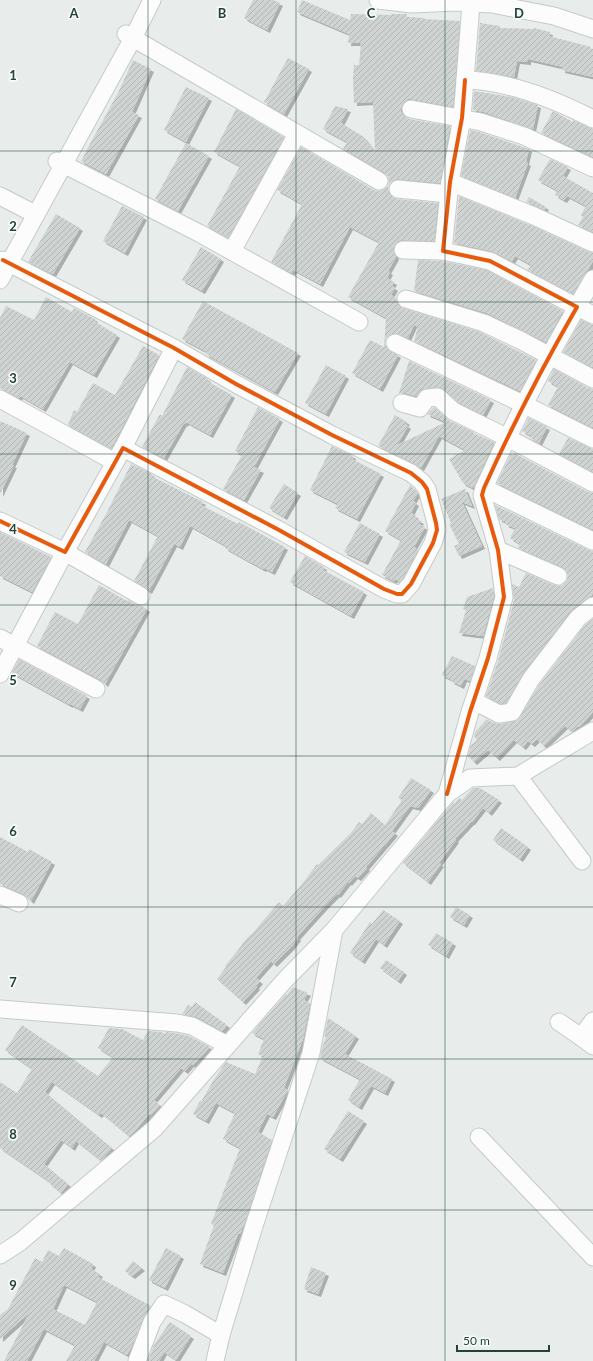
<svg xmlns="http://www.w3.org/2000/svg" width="593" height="1361" font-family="Lato,sans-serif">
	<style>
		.building { fill: url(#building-hatch); fill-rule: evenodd; filter: url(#shadow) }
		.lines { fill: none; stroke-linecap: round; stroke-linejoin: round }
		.minor-casing { stroke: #c5cac8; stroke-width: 19 }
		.minor { stroke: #fcfcfc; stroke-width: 17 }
		.cycleway-casing { stroke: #f7fbf9; stroke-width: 6 }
		.cycleway { stroke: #e8590c; stroke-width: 4 }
		.grid { fill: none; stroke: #24423a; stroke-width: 1; stroke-opacity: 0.55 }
		.grid-label { font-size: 13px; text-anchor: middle; font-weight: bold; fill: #24423a; stroke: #f7fbf9; stroke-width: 3.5; stroke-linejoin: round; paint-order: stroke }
	</style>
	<defs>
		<pattern id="building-hatch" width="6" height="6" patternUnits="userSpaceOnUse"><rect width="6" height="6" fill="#cfd4d2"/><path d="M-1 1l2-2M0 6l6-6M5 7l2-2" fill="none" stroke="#b2b7b5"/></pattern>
		<filter id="shadow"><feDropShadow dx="3" dy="3" stdDeviation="0" flood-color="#0004"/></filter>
	</defs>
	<rect width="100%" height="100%" fill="#e8edeb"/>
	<g class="building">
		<path d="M253,0H273L280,3L267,30L244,18Z"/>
		<path d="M302,0L350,20L351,14L391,15L392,14H407V17L424,18V19L460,21L453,107L412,99H408L404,102L401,108V112L404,116L409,119L450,126L440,183L399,179L394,180L390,183L388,188L389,193L393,197L397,199L438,203L434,241L403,240L398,241L395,244L393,249L396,257L388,271L390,272L387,278L394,282L392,286L395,288L391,295L396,298L398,305L403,308L480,332L536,360L520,391L414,341L418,327L414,325L408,338L395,333L390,335L386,338L385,343L387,348L398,355L380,389L352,373L370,340L384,347L386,318L348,297L379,242L350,227L320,284L294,270L292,273L271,262L302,204L277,190L301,147L374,190L379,191L384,189L388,186L389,181L388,176L384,172L343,149L347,142L323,129L335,106L348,109L341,123L364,137L375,152L373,102L354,103L353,78L354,65H359L361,43H348L349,34L297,12Z"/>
		<path d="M480,23L500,26V28L534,29V28L550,32L549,36L591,47L590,48L593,49V77L562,70L563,67L528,59V62L517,61L514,77L476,71Z"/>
		<path d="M288,58L309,69L284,114L264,102Z"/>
		<path d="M133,60L151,69L132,112L139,115L106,174L81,161L92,140L118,93Z"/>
		<path d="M186,87L209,98L186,142L164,130Z"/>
		<path d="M474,91L512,97L538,105L533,129L484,112L473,110Z"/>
		<path d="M236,109L284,137L228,238L207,226L240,166L214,152Z"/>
		<path d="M553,111L573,122V120L593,129V157L541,133Z"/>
		<path d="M470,130L479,132L529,149L526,162L528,163L515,198L461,176Z"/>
		<path d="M186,143L209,156L178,211L155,199Z"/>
		<path d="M550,159L568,167L563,176L593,193V232L578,225L583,217L581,215L586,206L567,196L564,200L555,195L558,191L538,180Z"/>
		<path d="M459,196L530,225L589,252L593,253V261L573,294L528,270L531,265L515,256L512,261L492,251L454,243Z"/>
		<path d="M529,197L546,207L544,210L526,202Z"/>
		<path d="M122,206L144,217L125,253L103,241Z"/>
		<path d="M56,214L80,228L53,274L28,262Z"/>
		<path d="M201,247L221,259L202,291L182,280Z"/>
		<path d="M418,260L442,261L487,270L563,311L546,342L487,313L414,291Z"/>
		<path d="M46,297L72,312L74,308L95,319L94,321L117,335L94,375L70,362L43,409L20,396L19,398L0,388V318L6,306L34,320Z"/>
		<path d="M203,301L298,353L275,392L206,354L207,352L182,339Z"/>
		<path d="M581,320L593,325V368L563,352Z"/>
		<path d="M143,346L159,355L111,449L68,425L74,410L77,412L93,383L115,395Z"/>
		<path d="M409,361L491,400L483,415L459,403L441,387L422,389L416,396L405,393H399Z"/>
		<path d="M326,365L346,376L326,414L305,403Z"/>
		<path d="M187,367L208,379L207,381L232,395L210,435L186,422L185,424L184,423L164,458L142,447L160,414L162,416Z"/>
		<path d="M554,369L588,388L593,389V428L548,405L558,387L548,381Z"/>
		<path d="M258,407L280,419L254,467L261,470L244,500L223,489L242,455L235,451Z"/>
		<path d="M434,407L448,420L474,432L473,433L494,442L473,488L463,483L449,459L465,450L439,436L421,468L415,464L378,446L395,415L407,422L405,424L408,426L397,445L446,422L427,414Z"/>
		<path d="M529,418L547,427L539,443L530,438L531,436L522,431Z"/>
		<path d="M0,421L27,433L12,465H14L0,494Z"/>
		<path d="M568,438L593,449V472L559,454Z"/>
		<path d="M332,446L353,456L352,459L381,474L357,519L335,508L338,504L310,490Z"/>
		<path d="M514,453L588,492L593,493V530L497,483L511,454L513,455Z"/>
		<path d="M131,464L152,474L151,476L203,502L201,505L238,524L239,522L285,547L272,572L264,568L263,569L225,548L226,546L190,526L180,547L174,544L149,591L134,581L158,536L129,520L106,564L85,552L106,514Z"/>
		<path d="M284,484L298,493L284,517L269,508Z"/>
		<path d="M410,485L418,493L413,501L416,503L411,513L416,516L415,518L421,521L419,524L425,527L414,547L418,550L403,578L400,582L395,579L394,581L382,575L401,540L385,531Z"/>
		<path d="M465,489L472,506L462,502L482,546L459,556L454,546L459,544L449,524L451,523L441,499Z"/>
		<path d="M495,505L589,550L593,551V593L591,596L587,598L570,612L523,673L506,703L501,704L486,696L498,661L514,600L512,584L519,587L526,573L554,585L560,586L564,584L567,580L568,575L566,570L562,567L518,548L520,544L510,538L515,528L505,524L507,523L499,519Z"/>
		<path d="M360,523L380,534L365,562L344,552Z"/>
		<path d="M0,532L51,557L32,592L0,576Z"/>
		<path d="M305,556L324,567L323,570L364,592L351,616L290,582Z"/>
		<path d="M99,585L127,601L128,600L136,605L142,606L147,609L105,684L101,680L37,646L55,612L78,624Z"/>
		<path d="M493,588L494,596L483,636L459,633L466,610L463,609L467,597Z"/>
		<path d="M593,619V712L579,727L578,726L572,732L565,726L544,746L537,739L532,744L528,741L523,747L514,740L497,758L488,750L474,762L468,756L471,745L477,740L474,736L475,732L487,719H486L494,723L500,724L518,720L539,685L585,625Z"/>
		<path d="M452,656L475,666L470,681L464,679L461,686L451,681L452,680L442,675Z"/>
		<path d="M19,659L87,696L80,709L70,704V705L12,673Z"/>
		<path d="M411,778L431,790L418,808L410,806L392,831L395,833L366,867L367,868L358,878L355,876L349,883L348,882L338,895L337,894L325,906L297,937L298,938L292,946L274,964L271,961L256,978L260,981L256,986L257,987L243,1002L217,979L226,967L225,966L242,945H241L250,935H251L279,902L283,906L302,884L317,864L318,865L351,833L359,822L362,824L371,813L385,825L402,800L398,798Z"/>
		<path d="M473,788H480L499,800L489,813L483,808L472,822H471L455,839L456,840L439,863L441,864L428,882L403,863L453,802L455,803L459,798L462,800Z"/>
		<path d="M501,828L528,847L520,859L493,840Z"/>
		<path d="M0,837L28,852L29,849L52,862L31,901L23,894L0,884Z"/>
		<path d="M456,907L470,915L464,925L450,917Z"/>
		<path d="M383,910L400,921L384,945L376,939L362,961L350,953L370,922L372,924Z"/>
		<path d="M436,933L453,943L446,956L428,945Z"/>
		<path d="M386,960L404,972L398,981L380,968Z"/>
		<path d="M293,987L308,993L304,1000L310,1003L303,1039L284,1088L288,1090L273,1117L267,1114L258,1132L272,1140L246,1219L240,1234H238L223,1273L200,1264L214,1225L211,1224L240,1148L223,1139L235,1113L216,1103L206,1121L193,1114L200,1101L201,1102L213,1081L226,1062L255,1074L263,1056L258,1054L264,1039L252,1033L286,994L287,995Z"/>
		<path d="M195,1002L227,1025L222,1031L197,1017L182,1014L188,1005L192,1007Z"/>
		<path d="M328,1018L356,1036L345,1054L392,1079L385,1093L371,1086L359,1107L348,1100L360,1079L320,1058L323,1045L326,1037L324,1036Z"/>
		<path d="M22,1025L98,1076L113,1057L98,1048L109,1028L122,1029L143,1040L148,1031L161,1032L165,1034L166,1032L176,1033L189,1036L210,1047L193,1065L191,1064L185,1071L181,1068L154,1100L160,1105L151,1115L149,1114L135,1131L129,1136L101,1113L99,1115L52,1082L45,1092L112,1148L101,1161L76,1141L72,1148L61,1140L44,1164L68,1184L61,1193L49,1183L50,1182L0,1148V1082L17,1093L32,1069L5,1050Z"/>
		<path d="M348,1111L364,1121L340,1159L324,1149Z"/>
		<path d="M64,1248L93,1264L91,1269L100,1274L98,1277L151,1306L143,1318L134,1342L127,1355L104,1342L94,1361H66L75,1345L44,1329L27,1361H4L30,1312L0,1339V1315L8,1309L35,1258L42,1262L48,1250L59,1256ZM64,1285L97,1302L85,1325L53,1309Z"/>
		<path d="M166,1248L181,1256L165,1288L149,1280Z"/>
		<path d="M133,1261L142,1268L132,1276L125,1271Z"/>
		<path d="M311,1267L326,1273L318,1294L304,1289Z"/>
		<path d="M170,1322L191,1336L176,1360L164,1352L159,1361H148L154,1345Z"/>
	</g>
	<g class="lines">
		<g class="minor-casing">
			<g id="minor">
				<path d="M378,0L412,4L455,2L492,4L554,16L593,29"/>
				<path d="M471,4L465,80C509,81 554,99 593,119"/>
				<path d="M126,34L379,181"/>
				<path d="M411,109L481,122L524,136L593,168"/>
				<path d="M57,161L199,233L359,322"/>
				<path d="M450,182L534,216L593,243"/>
				<path d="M398,189L449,194"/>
				<path d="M0,196L29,211"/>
				<path d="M403,250L443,251"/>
				<path d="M232,251L297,134"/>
				<path d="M593,279L577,307L593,315"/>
				<path d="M0,280L133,38L152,0"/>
				<path d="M406,299L484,323L520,340L593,379"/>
				<path d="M395,343L523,404L593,439"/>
				<path d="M0,399L115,462"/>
				<path d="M402,403L420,408L427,398L438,397L453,411L506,437L593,483"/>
				<path d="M123,448L174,348"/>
				<path d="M484,488L593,541"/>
				<path d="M0,521L65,552L123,448L279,530L384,589L397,594H402L411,584L433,543L437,530L436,523L427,489L422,482L411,473L332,435L236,384L174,348L3,260"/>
				<path d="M498,550L558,576"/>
				<path d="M0,638L96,689"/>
				<path d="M0,674L65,552L141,596"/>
				<path d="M474,701L499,714L512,712L531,679L578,618L593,606"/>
				<path d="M518,776L582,861"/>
				<path d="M447,794L470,712L488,658L504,597L498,550L482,495L484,488C512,426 543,366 577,307L490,261L443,251L450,182L462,118L465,80"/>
				<path d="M0,895L19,903"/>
				<path d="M0,1009L177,1023L192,1026L227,1045"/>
				<path d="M593,1021L581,1037L593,1046"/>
				<path d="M559,1022L581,1037"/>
				<path d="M479,1137L593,1257"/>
				<path d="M0,1255L20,1242L155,1128L285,980L334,930L447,794L470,778L518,776L593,731"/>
				<path d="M137,1361L152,1322L164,1304L185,1314L221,1335"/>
				<path d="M215,1361L221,1335L254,1226L311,1053L334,930"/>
			</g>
		</g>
		<use href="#minor" class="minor"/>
		<g class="cycleway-casing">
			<g id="cycleway">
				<path d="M0,521L65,552L123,448L279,530L384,589L397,594H402L411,584L433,543L437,530L436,523L427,489L422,482L411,473L332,435L236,384L174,348L3,260"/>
				<path d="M447,794L470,712L488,658L504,597L498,550L482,495L484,488C512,426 543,366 577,307L490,261L443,251L450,182L462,118L465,80"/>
			</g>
		</g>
		<use href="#cycleway" class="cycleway"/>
	</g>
	<path class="grid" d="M148,0V1361M296,0V1361M445,0V1361M0,151H593M0,302H593M0,454H593M0,605H593M0,756H593M0,907H593M0,1059H593M0,1210H593"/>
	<g class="grid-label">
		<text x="74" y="18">A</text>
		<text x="222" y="18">B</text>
		<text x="371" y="18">C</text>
		<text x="519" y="18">D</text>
		<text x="13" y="80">1</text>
		<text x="13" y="231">2</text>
		<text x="13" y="383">3</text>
		<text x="13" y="534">4</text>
		<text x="13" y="685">5</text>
		<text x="13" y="836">6</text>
		<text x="13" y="987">7</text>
		<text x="13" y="1139">8</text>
		<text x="13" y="1290">9</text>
	</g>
	<path d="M457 1345v6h92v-6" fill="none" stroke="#24423a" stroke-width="2"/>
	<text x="463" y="1345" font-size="12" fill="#24423a" stroke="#f7fbf9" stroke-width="3" paint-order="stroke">50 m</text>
</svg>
